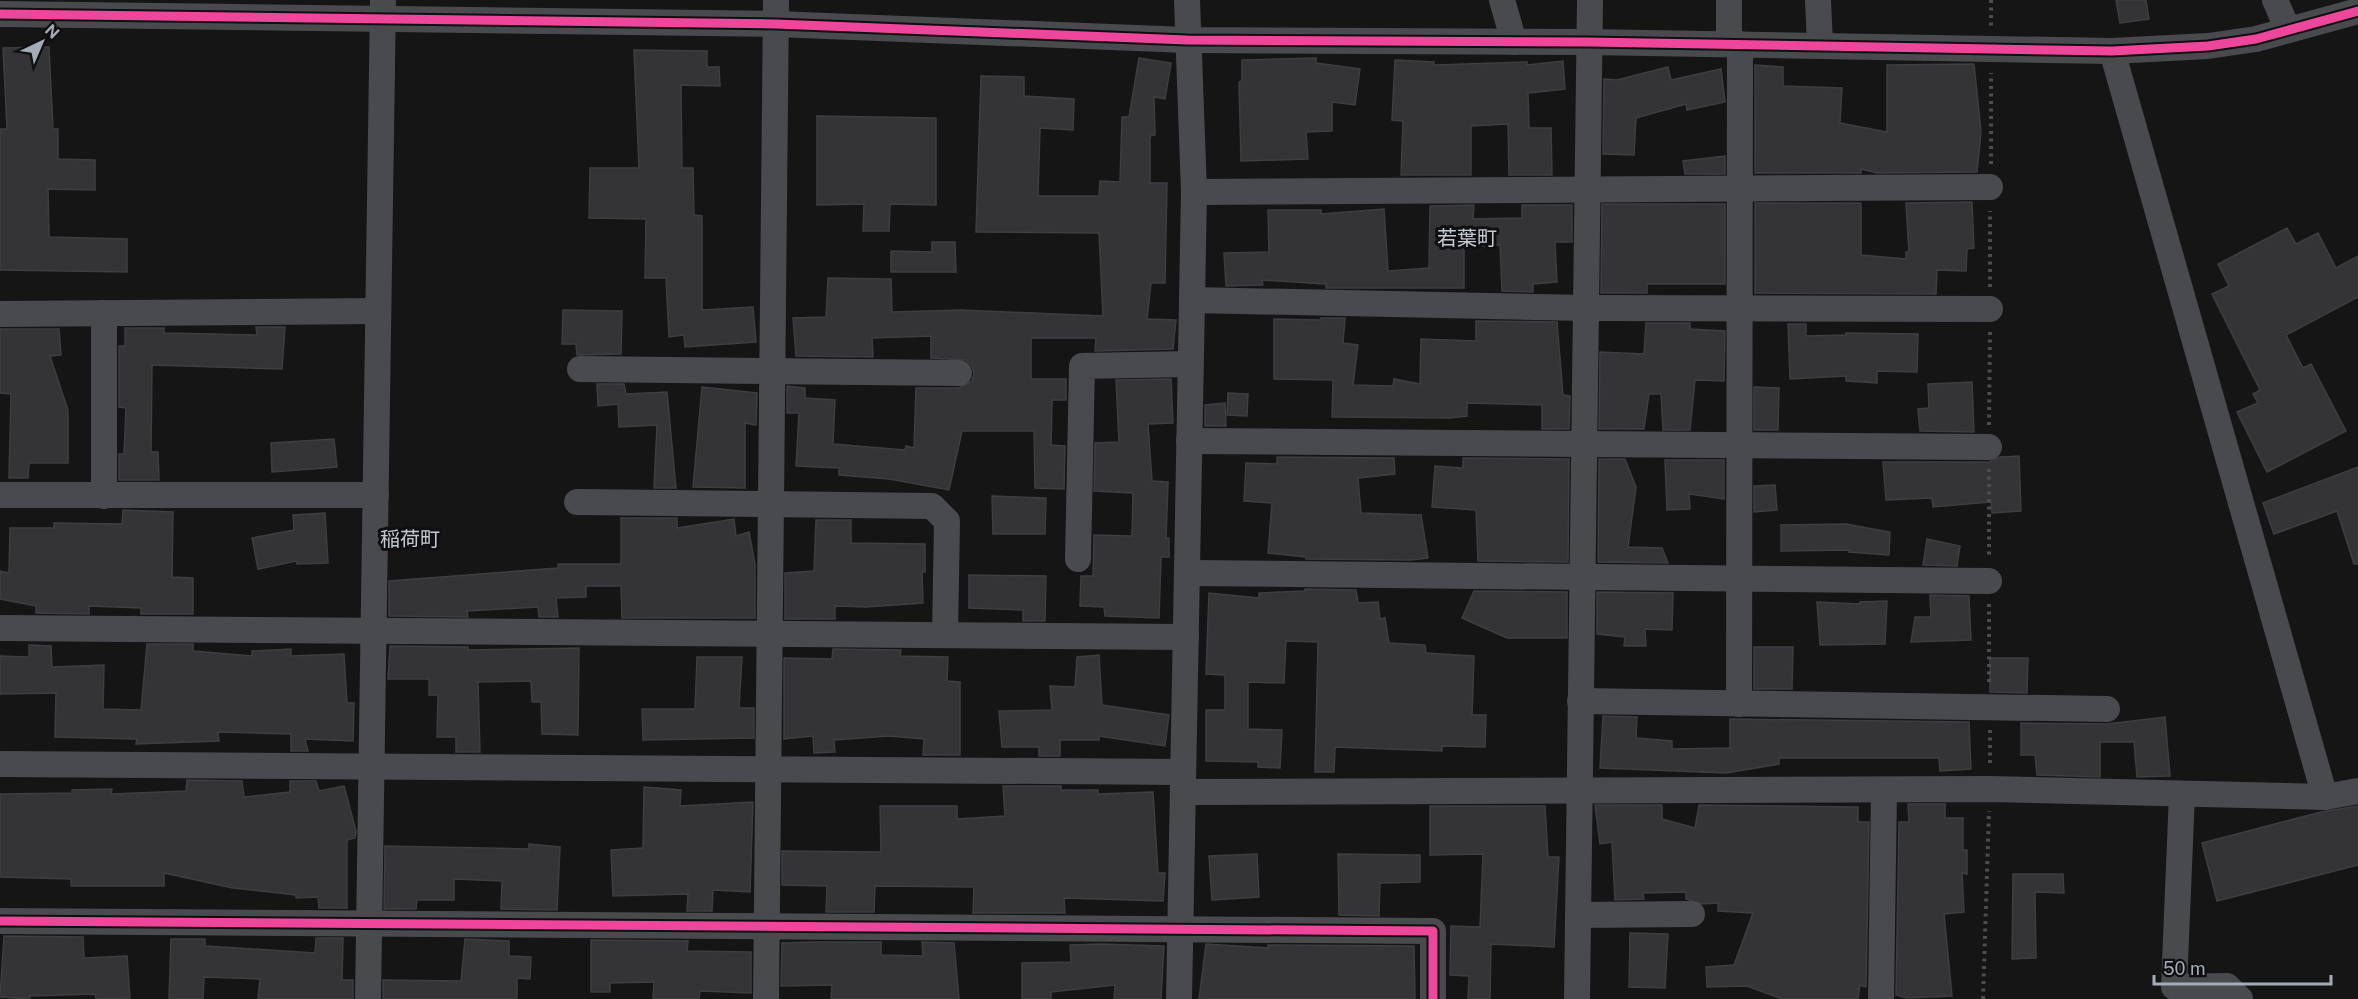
<svg xmlns="http://www.w3.org/2000/svg" width="2358" height="999" font-family="'Public Sans','Noto Sans JP',sans-serif">
	<style>
		.building { fill: #343436; stroke: #3d3e41; stroke-width: 1.5 }
		.lines { fill: none; stroke-linecap: round; stroke-linejoin: round }
		.path { stroke: #4b4c50; stroke-width: 4; stroke-dasharray: 3 4.5; stroke-linecap: butt }
		.minor { stroke: #494a4e; stroke-width: 26 }
		.cycleway-casing { stroke: #0f0f11; stroke-width: 13 }
		.cycleway { stroke: #ed469a; stroke-width: 9 }
		.labels { text-anchor: middle; dominant-baseline: central; stroke-width: 6; stroke-linejoin: round; paint-order: stroke }
		.neighbourhood-label { font-size: 20px; fill: #c6cbd3; stroke: #0f0f11 }
	</style>
	<rect width="100%" height="100%" fill="#151515"/>
	<g class="building">
		<path d="M2116,0H2146L2149,19L2120,23Z"/>
		<path d="M49,47L53,129H58V159L95,160V190L48,189L49,237L127,239V272L0,270V129H7L3,48Z"/>
		<path d="M634,50L707,51V67H719L720,86L681,85L682,168H693L694,215L702,216V310L753,307L756,342L685,347L684,335L669,337L666,278H645L646,219L589,218L590,168H639Z"/>
		<path d="M1139,58L1171,63L1165,99L1154,97L1155,135L1150,136V183H1167L1165,283H1151L1147,319L1176,320L1173,349L1095,351L1096,338H1031V379H1066V400H1052L1051,445L1065,446L1064,489L1035,488L1034,431H962L949,490L889,479L839,475V468L796,466L799,413H787V386L805,388V398L835,400L833,444L905,450L906,446L914,448L916,388H959L972,381L974,374L972,366L966,360L931,358V336L872,338L873,357L796,356L793,318L826,317L828,278L891,279L892,312L961,310L1103,316L1099,233L976,232L981,76L1024,77V96L1074,99L1073,130L1040,128L1038,196H1099L1100,181L1120,182L1122,117H1129Z"/>
		<path d="M1316,58V63L1360,69L1355,105L1332,102V131L1306,132L1308,159L1241,161L1239,82L1242,81V60Z"/>
		<path d="M1395,60L1434,62V65L1527,62V65L1563,61L1565,89L1528,93L1529,128H1551L1552,175H1509L1508,124L1471,126V175H1401L1403,121L1392,120Z"/>
		<path d="M1974,64L1981,132L1977,172L1877,173L1861,169V173H1755V65L1783,67V86L1842,88L1840,123L1887,132V65Z"/>
		<path d="M1668,67L1671,80L1721,69L1725,102L1687,110L1686,104L1636,118L1634,155L1603,154L1604,79L1617,80Z"/>
		<path d="M817,116L936,118V205L890,204L889,231H863L864,204L817,205Z"/>
		<path d="M1725,156V174H1685L1683,161Z"/>
		<path d="M1972,202L1974,248L1967,249L1966,271L1937,270L1936,294L1755,293V203H1861V255L1906,259V252H1909L1906,203Z"/>
		<path d="M1602,204H1725V284H1647V293H1601Z"/>
		<path d="M1474,205L1473,219L1522,218V205H1572V242H1555L1557,282L1533,284V292L1502,291L1500,245L1464,247V288H1326V284L1262,280L1263,285L1226,286L1224,253L1269,252L1268,210H1321V214L1384,209L1388,271L1429,268L1430,206Z"/>
		<path d="M2287,228L2296,244L2318,233L2336,268L2358,256V297L2286,335L2303,368L2311,364L2346,431L2267,472L2237,412L2258,403L2253,394L2260,390L2212,294L2229,286L2218,264Z"/>
		<path d="M932,242H955L956,272H891V251L932,252Z"/>
		<path d="M563,310L622,311L621,354L577,355L576,344H562Z"/>
		<path d="M1321,318H1345L1343,343L1358,345L1353,385L1393,386L1394,379L1420,384L1421,339L1476,341V321L1557,322L1563,395L1570,396L1569,429H1542V405L1467,403V416L1450,418L1332,417L1333,380L1274,379V319L1321,320Z"/>
		<path d="M1646,323H1690V329L1725,331L1724,381L1695,380L1690,430H1663L1661,394H1649L1644,429H1599L1600,352L1644,354Z"/>
		<path d="M1788,324H1806V336L1846,335V333L1918,334L1917,372L1877,371V383L1846,381V376L1790,379Z"/>
		<path d="M256,327H285L282,369L152,365L151,452H158L159,480H119V454H124L126,408L119,407V346H125V328H164V333L257,335Z"/>
		<path d="M0,329H59L61,355L50,356L68,410V463H29L28,478H9L11,394L0,393Z"/>
		<path d="M1171,379L1173,423L1148,424L1152,481L1168,482L1166,538H1169V557H1161L1159,618L1105,616L1104,607L1080,606L1081,576H1093L1094,535L1132,536L1133,493L1094,491L1095,443L1119,442L1116,380Z"/>
		<path d="M1972,382L1974,432L1920,431L1918,409L1929,408L1928,384Z"/>
		<path d="M597,384H624L626,394L667,392L676,488H654L657,425L619,427L618,404L598,406Z"/>
		<path d="M702,387L757,393L756,425L745,423V488L693,487Z"/>
		<path d="M1754,387L1779,388L1778,430H1754Z"/>
		<path d="M1228,393L1248,394L1247,416L1227,415Z"/>
		<path d="M1225,403L1226,426H1205V405Z"/>
		<path d="M334,439L337,467L272,472L271,443Z"/>
		<path d="M2019,456L2021,511L1992,513L1991,502L1933,507L1932,498L1886,500L1883,462H1989L2000,457Z"/>
		<path d="M1277,457L1394,458L1395,474L1358,478L1361,513L1421,515L1428,558L1411,560L1306,559V557L1268,553L1272,503L1244,501L1246,463L1277,464Z"/>
		<path d="M1463,458L1569,459L1568,562L1478,561L1476,510L1432,507L1435,466L1463,468Z"/>
		<path d="M1599,459H1625L1636,487L1628,547L1662,548L1668,563L1598,562Z"/>
		<path d="M1665,460H1724V499L1689,494L1690,509L1667,510Z"/>
		<path d="M2358,467V564H2354L2337,511L2274,534L2263,503Z"/>
		<path d="M1775,485L1777,510L1754,512V486Z"/>
		<path d="M992,496L1046,498L1045,534H993Z"/>
		<path d="M123,510L173,512L172,577L193,578V614H141V608L89,606V614L36,613V606L0,599V571L9,573L10,528H54V523L122,524Z"/>
		<path d="M325,513L328,563L297,564L296,561L258,569L252,538L294,530L293,515Z"/>
		<path d="M621,518H677V528L734,519L736,536L749,532L755,564V618H622L621,586H586V597L556,598L558,617H539L538,607L467,611L468,617L389,616V581L558,568V564H621Z"/>
		<path d="M816,520H851V543L925,544V572H922L923,603L866,607L835,606V619H785V573L814,571Z"/>
		<path d="M1846,524L1890,532L1889,555L1849,552L1850,550L1781,551V525Z"/>
		<path d="M1927,539L1960,546L1957,566L1923,565Z"/>
		<path d="M969,575L1046,576L1045,621H1023V610L969,608Z"/>
		<path d="M1305,589L1356,590L1358,603L1378,602L1380,619L1385,618L1389,643L1425,645L1426,653L1474,656L1472,715H1486L1485,747L1442,746V751L1335,747L1334,772H1315L1318,642L1286,641L1284,683L1248,682V729L1282,730L1280,768L1258,767V762L1206,761V710H1225V675L1206,674L1209,593L1259,598V593L1305,591Z"/>
		<path d="M1474,591L1567,592V638H1507L1462,618Z"/>
		<path d="M1597,592L1673,593L1672,630L1645,629L1646,646H1624L1625,637L1597,634Z"/>
		<path d="M1930,595L1969,596L1971,640L1911,642L1915,617H1931Z"/>
		<path d="M1887,601L1885,644L1820,645L1817,602L1860,604V602Z"/>
		<path d="M147,644H193V651L252,656V651L291,649V656L344,654L347,703H354L353,741L305,739L308,751H291V734L218,732L219,741L136,744L137,739L55,737L56,693L0,694V656L29,657V645L51,646L52,667L104,665L103,709L141,710Z"/>
		<path d="M390,646L468,647V650L579,648L578,735L542,734L541,702H532L531,681L478,682L480,752H456V737H437L438,695H429V679H388Z"/>
		<path d="M1754,647H1793L1792,689H1754Z"/>
		<path d="M833,649L901,650L900,656L948,657L947,681L960,682V755H923L924,739L889,736L834,740L835,752L814,753L813,736L784,739V658L832,659Z"/>
		<path d="M1099,655L1102,705L1169,715L1165,746L1099,736V740H1060V756H1039V747H1002L999,711L1052,710L1050,686L1075,687L1077,657Z"/>
		<path d="M697,657H742L739,708H754V738L643,740L642,709H695Z"/>
		<path d="M1990,658H2028L2027,693L1990,692Z"/>
		<path d="M1603,716L1637,717L1636,738L1672,741V749L1730,748V719L1969,722L1971,769L1940,771L1939,758H1779V764L1726,773L1600,768Z"/>
		<path d="M2165,717L2170,776L2137,777L2134,742H2100V777L2037,775L2035,755H2021V723L2107,724Z"/>
		<path d="M187,780L242,781L244,797L290,792V781H316L319,791L344,786L356,831L355,838L347,840V908H319L318,897L296,898V895L233,888L164,873V886H71V879L0,877V794L72,793V790L112,789L111,794L186,791Z"/>
		<path d="M1003,786H1061V790H1098V794L1153,792L1158,873H1165L1163,901L1064,898L1065,913H973L974,887L875,886L874,912H826L827,886L782,885V851L881,852L880,806H957V819L1005,816Z"/>
		<path d="M644,787L681,790L680,806L753,802L750,892L713,890L712,911H687L688,894L613,896L611,850L643,848Z"/>
		<path d="M1908,804H1945V818H1963V850H1967V874L1962,873L1964,912L1944,914L1952,996L1907,998L1896,995L1899,822H1909Z"/>
		<path d="M1595,805H1662V819L1695,828L1699,805L1858,807V822H1869L1866,987L1860,985L1858,999H1782L1747,986L1707,987L1706,967L1734,965L1753,913L1718,911V903L1702,904L1686,899V892L1643,893L1644,899L1615,900L1612,842L1600,844Z"/>
		<path d="M1430,806H1545L1548,857H1559L1554,947L1491,944L1490,999H1468L1469,976L1450,975L1451,926L1480,927L1483,854L1430,855Z"/>
		<path d="M2358,806V865L2217,901L2202,843L2321,812Z"/>
		<path d="M529,844L560,847L557,910L501,909L502,881L454,879V900H417L416,909H384L385,846L529,849Z"/>
		<path d="M1257,854L1259,897L1212,900L1209,856Z"/>
		<path d="M1338,854L1420,855V882L1380,883L1379,916L1339,915Z"/>
		<path d="M2013,874H2063L2064,893L2035,892L2036,958L2012,959Z"/>
		<path d="M1630,933L1668,934L1665,988L1629,987Z"/>
		<path d="M4,936L83,937L84,958L127,956L130,998L96,999L95,994L30,996V999L0,997Z"/>
		<path d="M316,938H343L342,980H353V999H258L260,979L204,977L203,999H169L171,939H205V946L315,953Z"/>
		<path d="M465,939L509,941V956L531,957L530,979L517,978V999H383V980L461,981Z"/>
		<path d="M591,940L688,941L687,951L751,952V993L700,991L699,999H653L654,982L610,983V992H591Z"/>
		<path d="M815,942H881V955L923,956L922,942L954,943L959,999H831L832,985L781,986L782,943Z"/>
		<path d="M1101,944L1164,946L1161,999H1114L1115,985L1051,992V999H1022V963L1071,962L1070,945Z"/>
		<path d="M1206,944L1268,948V945L1414,946L1415,999H1199Z"/>
	</g>
	<g class="lines">
		<g class="path">
			<path d="M1991,0V26"/>
			<path d="M1991,164V73"/>
			<path d="M1990,287V211"/>
			<path d="M1989,425L1990,331"/>
			<path d="M1989,469V557"/>
			<path d="M1989,604V683"/>
			<path d="M1990,730V767"/>
			<path d="M1983,999L1989,811"/>
		</g>
		<g class="minor">
			<path d="M1502,0L1514,42"/>
			<path d="M1818,0L1820,45"/>
			<path d="M2275,0L2288,30"/>
			<path d="M0,14L776,24L1187,40L1588,42L2112,51L2208,46L2256,39L2358,11"/>
			<path d="M1729,44V0"/>
			<path d="M2112,51L2325,797"/>
			<path d="M1194,192L1990,187"/>
			<path d="M1192,300L1585,308L1990,309"/>
			<path d="M104,313V496"/>
			<path d="M0,314L378,311"/>
			<path d="M580,369L959,373"/>
			<path d="M1189,441L1989,447"/>
			<path d="M0,495H376"/>
			<path d="M577,502L932,506L947,521L945,635"/>
			<path d="M1078,559L1082,366L1190,364"/>
			<path d="M1187,573L1989,581"/>
			<path d="M0,628L1186,637"/>
			<path d="M1580,701L2107,709"/>
			<path d="M1739,704L1740,44"/>
			<path d="M0,764L1183,772"/>
			<path d="M1183,792L1990,789L2325,797L2358,791"/>
			<path d="M2182,794L2174,987L2227,986L2240,999"/>
			<path d="M1578,915L1692,914"/>
			<path d="M0,921L1433,931V999"/>
			<path d="M368,999L383,0"/>
			<path d="M766,999L776,0"/>
			<path d="M1179,999L1194,192L1187,0"/>
			<path d="M1577,999L1590,0"/>
			<path d="M1881,999L1884,790"/>
		</g>
		<g class="cycleway-casing">
			<g id="cycleway">
				<path d="M0,14L776,24L1187,40L1588,42L2112,51L2208,46L2256,39L2358,11"/>
				<path d="M0,921L1433,931V999"/>
			</g>
		</g>
		<use href="#cycleway" class="cycleway"/>
	</g>
	<g class="labels">
		<g class="neighbourhood-label">
			<text x="1467" y="238">若葉町</text>
			<text x="410" y="539">稲荷町</text>
		</g>
	</g>
	<g transform="translate(42 42) rotate(44)" stroke="#0f0f11" stroke-width="4.5" paint-order="stroke">
	<path d="M0-4.5L10 22L0 15L-10 22Z" fill="#a5acb7"/>
	<text y="-9" font-size="16" font-weight="bold" text-anchor="middle" fill="#a5acb7">N</text>
	</g>
	<path d="M2154 975v9h177v-9" fill="none" stroke="#a5acb7" stroke-width="3"/>
	<text x="2163" y="975" font-size="18" fill="#a5acb7" stroke="#0f0f11" stroke-width="4.5" paint-order="stroke">50 m</text>
</svg>
